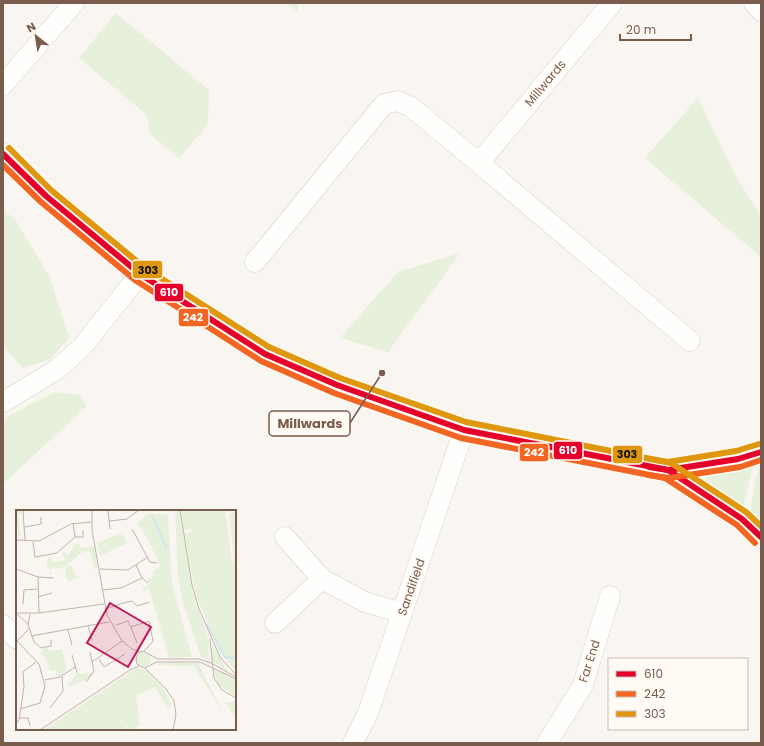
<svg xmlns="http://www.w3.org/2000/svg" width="764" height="746" font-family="Poppins,sans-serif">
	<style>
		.green { fill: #e7f0db }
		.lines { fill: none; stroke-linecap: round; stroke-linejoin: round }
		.minor-casing { stroke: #d7d1cb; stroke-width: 21 }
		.tertiary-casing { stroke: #d7d1cb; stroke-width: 23 }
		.minor { stroke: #fefefd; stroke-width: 20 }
		.tertiary { stroke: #fefefd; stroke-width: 22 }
		.bus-1-casing { stroke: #fffaf3; stroke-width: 9 }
		.bus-2-casing { stroke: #fffaf3; stroke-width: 9 }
		.bus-3-casing { stroke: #fffaf3; stroke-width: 9 }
		.bus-1 { stroke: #e4002b; stroke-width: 6 }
		.bus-2 { stroke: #f26522; stroke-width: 6 }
		.bus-3 { stroke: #de970f; stroke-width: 6 }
		.labels { text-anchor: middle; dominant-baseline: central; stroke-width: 3.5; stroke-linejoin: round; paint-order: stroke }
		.street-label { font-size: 12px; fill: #7a5c4d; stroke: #fffaf3 }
		.inset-river { fill: none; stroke: #d0e8ea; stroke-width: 2 }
		.inset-road { fill: none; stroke: #c2b3aa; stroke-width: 1 }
		.view { fill: #c2185b; fill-opacity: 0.15; stroke: #c2185b; stroke-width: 2 }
		.inset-edge { fill: none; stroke: #7a5c4d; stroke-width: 2 }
		.leader { fill: none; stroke: #7a5c4d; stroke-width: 1.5 }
		.callout-dot { fill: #7a5c4d; stroke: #fffaf3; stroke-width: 1.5 }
		.callout { fill: #fffaf3; stroke: #7a5c4d; stroke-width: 1.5 }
		.callout-label { font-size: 13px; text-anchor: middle; font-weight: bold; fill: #7a5c4d }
		.line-badge { stroke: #fffaf3; stroke-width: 1.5 }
		.badge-label { font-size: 11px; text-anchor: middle; font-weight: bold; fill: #fff }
		.pale-badge-label { font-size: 11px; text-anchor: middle; font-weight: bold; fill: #111 }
	</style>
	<rect width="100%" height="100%" fill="#f9f5f0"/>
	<g class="green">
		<path d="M286,3H299L297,13Z"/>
		<path d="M116,13L209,90L208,124L179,158L150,134L147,115L79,58Z"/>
		<path d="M698,98L737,179L761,216V257L645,158Z"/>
		<path d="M3,209L16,221L50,277L69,338L50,359L23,368L3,347Z"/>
		<path d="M460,253L388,352L340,338L398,272Z"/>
		<path d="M55,392L79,395L87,406L3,484V422L12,414Z"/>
		<path d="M760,464H761V521L750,513L755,482Z"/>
		<path d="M753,465L743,508L704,486L708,472L731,471Z"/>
	</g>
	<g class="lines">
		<g class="minor-casing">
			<g id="minor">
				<path d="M754,3L761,11"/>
				<path d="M3,85L74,3"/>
				<path d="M479,163L690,341"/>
				<path d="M255,262L384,104L398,101L411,107L479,163L612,3"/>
				<path d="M3,402L56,370L82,347L140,274"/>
				<path d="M285,537L322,579L365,602L402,613"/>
				<path d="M275,623L322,579"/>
				<path d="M3,625L17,639"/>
				<path d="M353,743L368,713L464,430"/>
				<path d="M547,743L583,685L610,596"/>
			</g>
		</g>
		<g class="tertiary-casing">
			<g id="tertiary">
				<path d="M3,154L46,196L140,274L265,354L337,385L464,430L668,470L713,462L738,459L761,452"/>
				<path d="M668,470L703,494L742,519L761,537"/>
			</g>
		</g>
		<use href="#minor" class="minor"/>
		<use href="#tertiary" class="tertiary"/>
		<g class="bus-1-casing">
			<g id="bus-1">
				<path d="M3,154L46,196L140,274L265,354L337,385L464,430L668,470L742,519L761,537"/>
				<path d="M649,467L668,470L738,459L761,452"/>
			</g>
		</g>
		<g class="bus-2-casing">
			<g id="bus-2">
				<path d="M3,165L41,202L135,280L261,361L334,393L461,438L665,478L737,525L755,543"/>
				<path d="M648,475L669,478L740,467L761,460"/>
			</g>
		</g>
		<g class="bus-3-casing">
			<g id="bus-3">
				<path d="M9,148L51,190L145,268L269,347L340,378L466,422L671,463L746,512L761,526"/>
				<path d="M650,459L668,462L736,451L759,444"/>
			</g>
		</g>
		<use href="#bus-1" class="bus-1"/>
		<use href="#bus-2" class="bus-2"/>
		<use href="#bus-3" class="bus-3"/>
	</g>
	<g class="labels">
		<g class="street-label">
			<text transform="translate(545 83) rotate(-50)">Millwards</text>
			<text transform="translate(411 587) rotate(-71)">Sandifield</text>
			<text transform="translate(589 661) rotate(-72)">Far End</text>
		</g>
	</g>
	<g transform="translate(16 510)">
		<rect width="220" height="220" fill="#f9f5f0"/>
		<path d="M6,0V4L2,5L5,27H2L0,2ZM159,0H163L177,85L193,130V150L185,147L168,96L162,67ZM166,0H209L216,53L218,50L213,5L220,1V162L203,141L180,85L168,22L172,24L177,21L176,19L167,20ZM132,3L152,5L156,74L176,147L153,148L133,79L128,81L126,78L132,76V69L138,65L136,63L144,56L132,29L121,14ZM106,22L111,33L84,46L82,33ZM60,34H64L65,38L78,36L82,58L79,59L74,41L65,43L47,58L35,59L34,65L33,58H30L32,48L36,47V53L49,50L46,43L48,41L51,46ZM55,55L61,67L53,72L49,64L50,58ZM196,136H197L212,162L196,152ZM31,137L33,142L46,139L51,159L46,165L41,166L40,160L34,161L31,150L24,142ZM121 149a7 7 0 1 1 14 0a7 7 0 1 1-14 0ZM148,153H182L208,204L178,156L141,155ZM121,158L131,161L147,178L157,196L154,193L155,197L152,200L142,181L137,177L120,186L124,215L117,220L111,216L108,220H28ZM197,158L220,170V187L202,174ZM77,162L74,168L58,175L54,177L51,174L56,171V169L61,164ZM209,192H220V208Z" fill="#e7f0db"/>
		<path class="inset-river" d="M136,5L151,39M191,114L209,147L220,148"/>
		<path class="inset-road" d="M7,0L9,31M76,0V20L91,105L106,131L116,139L124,142M164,0L176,75L183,99L204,147L220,165M92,1L94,19M94,11L111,9L123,0M9,17L25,14V7M116,19L134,52L141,53M59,27H67V20M0,30L23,31L55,14L75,12M17,32L19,47L41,43L59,27L57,13M120,55L126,68M0,59L22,67L23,103M84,59L112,60L132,47M22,67L38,68M86,80L105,78L126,68L132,73M22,87L36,83M7,94L8,80L21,79M89,99L111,92L116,91L121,96L134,92M0,103H23L88,94M1,104L12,114M14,104L12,114L18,132L25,138L35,136V130M100,115L112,111L115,117L133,111L137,131L128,141M72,116L76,130M115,117L121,133M52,120L56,135M15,126L93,112M194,129L198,168L206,180L220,188M1,131L23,154L29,176L24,193L4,199M0,132L13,119M56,145L61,163M83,149L88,157L109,144M76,152L106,131M129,158L150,179L158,191L160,205L157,220M220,167L195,153L183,149H142L127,141L122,143L120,149L121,154L128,158L141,152H184L220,169M29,170L44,167L59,157M70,172L78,161L74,142M34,198L47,181L46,166M4,208H12L14,216M0,213L3,210L8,177L7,162L20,152M24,220L114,160L123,156"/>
		<path class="view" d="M94,93L135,117L112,157L71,133Z"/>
		<rect width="220" height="220" class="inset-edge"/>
	</g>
	<path class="leader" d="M382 373L350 423"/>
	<circle class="callout-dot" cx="382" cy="373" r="4"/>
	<rect class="callout" x="269" y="411" width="81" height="25" rx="4"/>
	<g class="callout-label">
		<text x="310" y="428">Millwards</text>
	</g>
	<g class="line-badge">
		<rect x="132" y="260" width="31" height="19" rx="4" fill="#de970f"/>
		<rect x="154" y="283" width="30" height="19" rx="4" fill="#e4002b"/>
		<rect x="178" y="308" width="31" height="19" rx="4" fill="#f26522"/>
		<rect x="553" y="441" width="30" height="19" rx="4" fill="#e4002b"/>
		<rect x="519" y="443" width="30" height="19" rx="4" fill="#f26522"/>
		<rect x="612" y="445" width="31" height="19" rx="4" fill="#de970f"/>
	</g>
	<g class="badge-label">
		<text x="169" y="296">610</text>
		<text x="193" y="321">242</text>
		<text x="568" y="454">610</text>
		<text x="534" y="456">242</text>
	</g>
	<g class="pale-badge-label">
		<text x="148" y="274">303</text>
		<text x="627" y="458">303</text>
	</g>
	<rect width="764" height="746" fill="none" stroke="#7a5c4d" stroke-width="8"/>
	<rect x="608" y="658" width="140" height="72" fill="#fffaf3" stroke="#cabbb1"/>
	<rect x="616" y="671" width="20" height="6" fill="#e4002b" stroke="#cabbb1"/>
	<text x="644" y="678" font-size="12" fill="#7a5c4d">610</text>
	<rect x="616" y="691" width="20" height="6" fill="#f26522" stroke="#cabbb1"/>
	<text x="644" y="698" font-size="12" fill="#7a5c4d">242</text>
	<rect x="616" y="711" width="20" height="6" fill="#de970f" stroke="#cabbb1"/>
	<text x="644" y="718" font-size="12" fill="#7a5c4d">303</text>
	<g transform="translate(36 36) rotate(330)" stroke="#fffaf3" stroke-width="3" paint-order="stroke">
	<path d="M0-3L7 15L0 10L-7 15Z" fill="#7a5c4d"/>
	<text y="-6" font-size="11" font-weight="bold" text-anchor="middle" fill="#7a5c4d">N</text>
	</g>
	<path d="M620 34v6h71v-6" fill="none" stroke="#7a5c4d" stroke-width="2"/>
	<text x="626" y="34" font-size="12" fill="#7a5c4d" stroke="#fffaf3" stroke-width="3" paint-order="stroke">20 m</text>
</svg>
